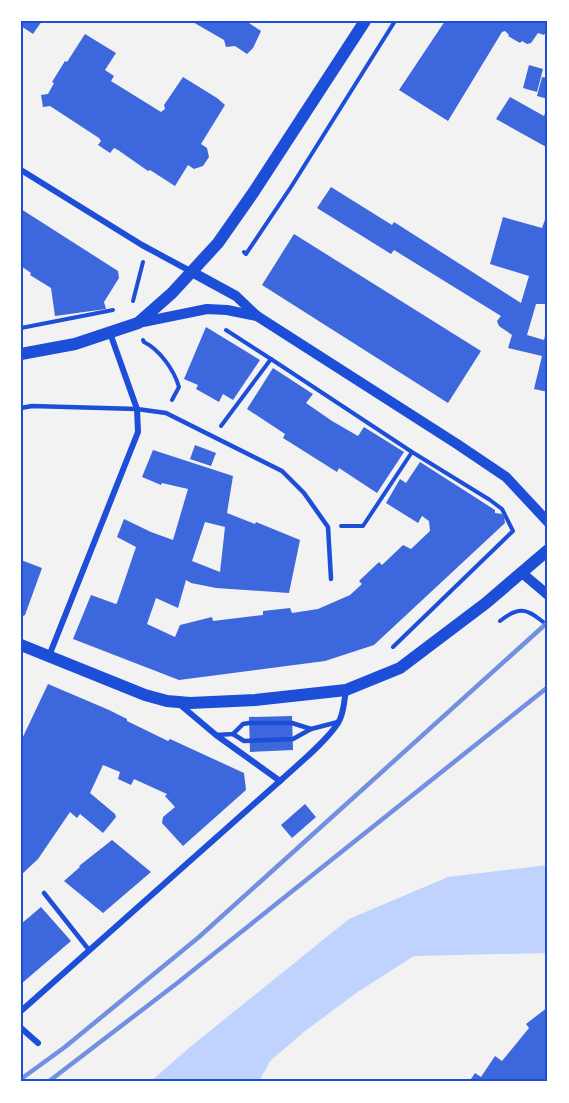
<svg xmlns="http://www.w3.org/2000/svg" width="569" height="1103" font-family="'PT Sans Narrow',sans-serif">
	<style>
		.water { fill: #bfd3fe }
		.building { fill: #3d67dc; fill-rule: evenodd }
		.lines { fill: none; stroke-linecap: round; stroke-linejoin: round }
		.path { stroke: #1d4ed8; stroke-width: 4 }
		.service { stroke: #1d4ed8; stroke-width: 4.5 }
		.minor { stroke: #1d4ed8; stroke-width: 6 }
		.tertiary { stroke: #1d4ed8; stroke-width: 10 }
		.secondary { stroke: #1d4ed8; stroke-width: 12 }
		.rail { stroke: #7290e2; stroke-width: 4.5 }
		.neatline { fill: none; stroke: #1d4ed8; stroke-width: 2 }
	</style>
	<rect width="100%" height="100%" fill="#f2f2f2"/>
	<path class="water" d="M548,865V953L414,956L359,991L305,1031L270,1061L259,1082H150L190,1047L349,919L448,877Z"/>
	<g class="building">
		<path d="M21,21H42L33,34L21,26Z"/>
		<path d="M191,21H246L261,31L253,48L247,54L235,46L226,47L224,40Z"/>
		<path d="M445,21H548V28L544,35L538,33L531,43L527,44L522,41L520,43L508,36L509,35L505,31L502,32L448,121L399,90Z"/>
		<path d="M85,34L116,53L105,70L114,76L111,81L161,112L165,109L164,105L183,77L217,98L225,105L201,144L207,148L209,157L203,166L194,169L188,165L175,186L150,170L148,171L118,150L114,148L110,153L98,145L101,141L99,138L50,106L43,107L41,95L48,94L54,83L52,82L65,61L67,62Z"/>
		<path d="M529,65L543,69L537,92L523,88Z"/>
		<path d="M542,77L548,78V99L537,96Z"/>
		<path d="M510,97L544,116L548,104V148L496,119Z"/>
		<path d="M331,187L392,225L394,222L521,303L529,276L490,264L503,217L542,228L548,211V294L546,304H536L527,335L544,340L545,336L548,337V392L534,389L542,356L508,348L512,335L499,326L497,321L501,316L394,250L391,254L317,208Z"/>
		<path d="M21,209L118,271L119,278L104,302L106,309L55,316L51,288L30,275L31,273L21,266Z"/>
		<path d="M294,234L481,351L448,403L262,285Z"/>
		<path d="M206,327L260,360L233,400L223,394L219,402L196,389L198,385L184,379Z"/>
		<path d="M273,368L313,394L306,403L332,421L358,436L364,427L404,452L377,493L339,468L337,472L283,438L285,434L247,409Z"/>
		<path d="M195,445L216,453L211,466L190,459Z"/>
		<path d="M153,450L233,476L227,513L255,524L256,522L300,540L289,593L216,588L191,583L186,580L178,608L156,598L147,624L175,637L180,625L212,617L213,621L263,615V611L290,608L292,613L318,609L350,595L362,584L359,581L379,562L382,565L403,545L411,549L430,531L429,521L422,516L418,523L386,503L400,479L406,483L420,462L495,510V513L502,514L504,517L505,523L374,645L325,661L179,680L73,639L91,595L116,604L117,603L136,547L117,537L124,519L151,532L173,540L188,489L162,483L161,485L142,477ZM205,522L225,527L220,572L192,561Z"/>
		<path d="M21,560L42,568L25,615L21,617Z"/>
		<path d="M48,684L109,710L127,719V721L168,741L170,739L244,773L246,790L183,846L162,823L163,817L175,807L165,796L167,794L134,779L131,785L118,779L120,772L103,765L90,793L115,814L116,817L103,833L80,814L77,818L70,812L38,859L21,875V741Z"/>
		<path d="M292,716L293,750L250,752L249,717Z"/>
		<path d="M305,804L316,817L292,838L281,825Z"/>
		<path d="M112,840L151,872L103,913L64,881L80,867L79,866Z"/>
		<path d="M41,907L71,941L21,984V924Z"/>
		<path d="M548,1007V1082H469L475,1073L481,1077L495,1056L502,1061L529,1028L526,1024Z"/>
	</g>
	<g class="lines">
		<g class="path">
			<path d="M244,252L246,254L291,187L395,21"/>
			<path d="M133,301L143,262"/>
			<path d="M21,328L113,310"/>
			<path d="M226,330L271,359"/>
			<path d="M143,340L144,342C160,350 174,370 179,387L172,400"/>
			<path d="M221,426L271,359L412,452L490,500L502,509L513,531L393,647"/>
			<path d="M341,526H363L412,452"/>
			<path d="M500,621C521,604 529,610 548,626"/>
		</g>
		<g class="service">
			<path d="M21,408L32,406L137,409L166,413L282,471L304,493L328,527L331,579"/>
			<path d="M233,734L244,741L293,739L311,729"/>
			<path d="M216,735L233,734L243,724L249,723H292L311,729L338,722"/>
			<path d="M44,893L89,950"/>
		</g>
		<g class="minor">
			<path d="M21,170L142,245L192,272"/>
			<path d="M49,656L138,432L137,409L110,333"/>
			<path d="M178,703L216,735L280,781"/>
			<path d="M21,1011L280,781C296,766 327,741 338,723C344,714 344,701 346,690"/>
			<path d="M21,1028L38,1043"/>
		</g>
		<g class="tertiary">
			<path d="M192,272L236,296L257,316L457,444L506,477L548,522"/>
			<path d="M138,323L207,309L227,310L257,316"/>
			<path d="M522,573L548,595"/>
		</g>
		<g class="secondary">
			<path d="M21,354L75,344L138,323L172,293L218,243L253,193L365,21"/>
			<path d="M21,645L145,695L167,701L190,703L255,700L346,690L400,668L486,603L548,550"/>
		</g>
		<g class="rail">
			<path d="M21,1079L65,1047L199,937L548,622"/>
			<path d="M48,1082L176,984L548,687"/>
		</g>
	</g>
	<rect width="569" height="1103" fill="none" stroke="#ffffff" stroke-width="45"/>
	<rect x="22" y="22" width="524" height="1058" class="neatline"/>
</svg>
